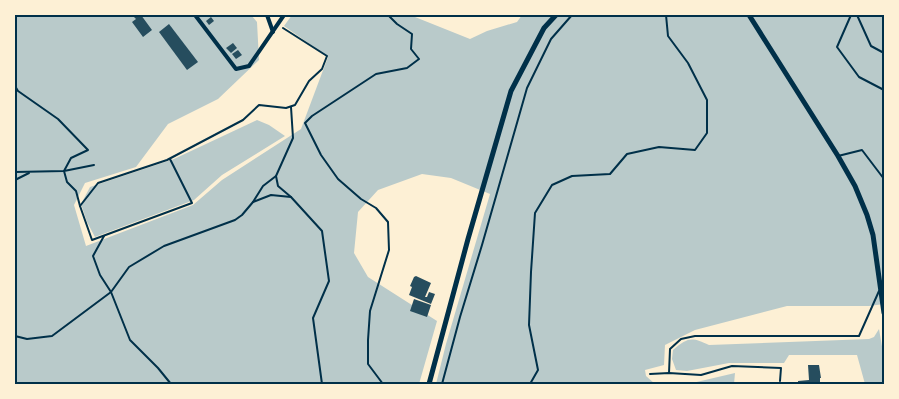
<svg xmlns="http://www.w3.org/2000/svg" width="899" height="399" font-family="'DejaVu Sans',sans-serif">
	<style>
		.green { fill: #b9caca }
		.building { fill: #264d5e }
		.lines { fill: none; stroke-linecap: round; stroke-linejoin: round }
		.path { stroke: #003049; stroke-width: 2 }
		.service { stroke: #003049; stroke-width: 2 }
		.minor { stroke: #003049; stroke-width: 4 }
		.tertiary { stroke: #003049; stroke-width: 5 }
		.neatline { fill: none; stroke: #003049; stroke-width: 2 }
	</style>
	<rect width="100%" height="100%" fill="#fdf0d5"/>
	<g class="green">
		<path d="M15,15H251L257,22L259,60L218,99L168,124L136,167L85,183L74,205L86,246L193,205L222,180L301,129L328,57L284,26L292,15H410L470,39L487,31L517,22L522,15H884V304L869,306H787L695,330L665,345L664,365L645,370L646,376L655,384H436L446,344L490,194L451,178L422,174L378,190L358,212L354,253L368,277L437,321L419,384H15Z"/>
		<path d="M257,120L269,125L285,136L222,175L194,200L95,237L87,222L81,204L90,187L174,159Z"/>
		<path d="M879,329L884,358V384H865L857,355H789L784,363H729L687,371L676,370L672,359L673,350C688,337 692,337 709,345L869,339L874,337Z"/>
		<path d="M735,373L734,384H740H688Z"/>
	</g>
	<g class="building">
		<path d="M137,15H141L152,30L143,37L132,22L136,19L134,17Z"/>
		<path d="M211,17L214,21L209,25L206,21Z"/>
		<path d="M169,24L198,62L187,70L159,32Z"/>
		<path d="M233,43L237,48L231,53L226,48Z"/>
		<path d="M238,50L242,55L236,59L232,54Z"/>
		<path d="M416,276L431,283L425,297H427L429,292L435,294L431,304L409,295L412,287L410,286L414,277Z"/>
		<path d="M414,299L431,305L427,317L410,311Z"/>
		<path d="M808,365H819L821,378H820V384H798V381L809,380Z"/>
	</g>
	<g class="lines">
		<g class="path">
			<path d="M851,15L837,47L859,77L884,90"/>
			<path d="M857,15L871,46L884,53"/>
			<path d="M15,18L16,15"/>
			<path d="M15,86L18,91L58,119L88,150L71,158L64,171L15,172"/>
			<path d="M170,159L192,203L92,240L80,206L98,183L167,160L243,120L259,105L286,108L295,105L309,81L322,69L327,56L283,28"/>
			<path d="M276,176L278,186L291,197"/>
			<path d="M15,180L29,173"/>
			<path d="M253,202L271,195L291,197L322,231L329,281L313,318L322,384"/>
			<path d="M80,206L76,191L67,182L64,171L94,165"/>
			<path d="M104,236L93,256L100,275L111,292L130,340L158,368L171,384"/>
			<path d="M15,336L27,339L52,336L111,292L129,267L164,246L235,220L242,215L253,202L263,186L276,176L293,138L291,107"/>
			<path d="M383,384L368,364V340L370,311L389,250L388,222L376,208L361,199L338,179L321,155L305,123L312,116L376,74L407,68L419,59L411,49L412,34L397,24L388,15"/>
			<path d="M442,384L460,317L482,245L527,88L551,39L572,15"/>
			<path d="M530,384L538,370L529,325L531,272L535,213L552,185L572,176L610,174L627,154L659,147L695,150L707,133V100L688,63L668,36L666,15"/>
		</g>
		<g class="service">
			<path d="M838,156L862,150L884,179"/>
			<path d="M669,373L670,349L681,339L695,336H859L879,291"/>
			<path d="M650,374L669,373L701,375L732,366L781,368L780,381"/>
		</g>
		<g class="minor">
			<path d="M195,15L236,69L249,66L284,15"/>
			<path d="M267,15L273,32"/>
		</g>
		<g class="tertiary">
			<path d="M749,15L838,156L855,186L867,215L873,235L884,313"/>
			<path d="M429,384L468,239L511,91L544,28L556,15"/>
		</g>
	</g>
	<rect width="899" height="399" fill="none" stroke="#fdf0d5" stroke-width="32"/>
	<rect x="16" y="16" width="867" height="367" class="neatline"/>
</svg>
